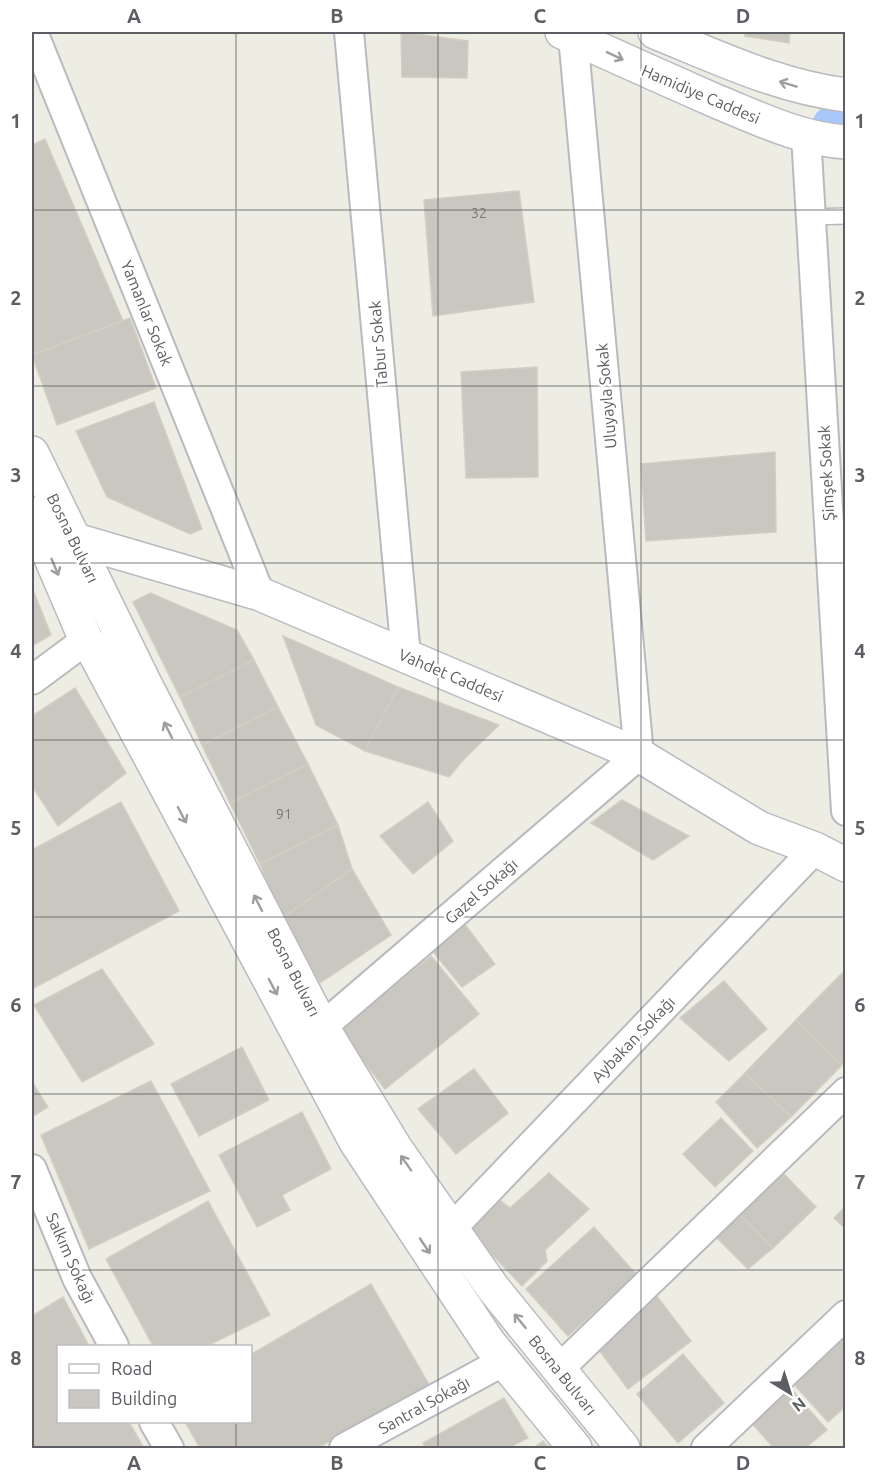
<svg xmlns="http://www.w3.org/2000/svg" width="877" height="1480" font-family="Ubuntu,sans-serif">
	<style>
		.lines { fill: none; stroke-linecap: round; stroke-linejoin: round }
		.canal { stroke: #a8c8f9; stroke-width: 32 }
		.building { fill: #c9c7c0; stroke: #d2cfc2; stroke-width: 1.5 }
		.lane-casing { stroke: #b9babf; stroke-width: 18 }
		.street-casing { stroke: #b9babf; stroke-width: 32 }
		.secondary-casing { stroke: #b9bbc1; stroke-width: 36 }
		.lane { stroke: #fff; stroke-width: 15 }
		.street { stroke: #fff; stroke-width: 28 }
		.secondary { stroke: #fff; stroke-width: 33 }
		.oneway { stroke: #9d9ea1 }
		.grid { fill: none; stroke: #5c5e63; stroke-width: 1.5; stroke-opacity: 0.55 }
		.labels { text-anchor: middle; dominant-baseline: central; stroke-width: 5; stroke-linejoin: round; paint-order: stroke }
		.number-label { font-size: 14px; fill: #77787a }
		.street-label { font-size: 16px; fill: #5c5e63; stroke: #fff }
		.neatline { fill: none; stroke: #5c5e63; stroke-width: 2 }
		.grid-label { font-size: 20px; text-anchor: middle; font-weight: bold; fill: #5c5e63 }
	</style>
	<rect width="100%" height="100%" fill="#edede4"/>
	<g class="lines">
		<path class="canal" d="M829,123L846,125"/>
	</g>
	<g class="building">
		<path d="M401,32L468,41L467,78L402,77Z"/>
		<path d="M745,32H790L789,43L745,36Z"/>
		<path d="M45,139L123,321L32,355V145Z"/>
		<path d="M519,191L534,302L433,316L424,200Z"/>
		<path d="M130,318L156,388L57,425L32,355Z"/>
		<path d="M537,367L538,477L466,478L461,372Z"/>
		<path d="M154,402L202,529L190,534L107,497L76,431Z"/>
		<path d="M775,452L776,532L646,541L641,464Z"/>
		<path d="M846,502V564L837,503Z"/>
		<path d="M32,587L51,635L32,646Z"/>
		<path d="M150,593L237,630L254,660L180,697L133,602Z"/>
		<path d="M283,636L398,687L365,751L316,725Z"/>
		<path d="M254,660L278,707L202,745L180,697Z"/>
		<path d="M398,687L499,725L464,759L449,777L365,751Z"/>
		<path d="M75,688L126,773L58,826L32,786V716Z"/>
		<path d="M278,707L308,764L230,803L202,745Z"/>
		<path d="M308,764L338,825L260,864L230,803Z"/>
		<path d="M622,800L689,836L653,860L591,823Z"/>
		<path d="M121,802L179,911L32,989V850Z"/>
		<path d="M428,802L453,841L413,874L380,836Z"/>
		<path d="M338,825L352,869L282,918L260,864Z"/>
		<path d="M352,869L391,935L320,983L282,918Z"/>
		<path d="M463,922L495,964L462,987L429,947Z"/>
		<path d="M431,956L479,1014L385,1089L339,1030Z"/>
		<path d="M102,969L154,1044L82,1082L34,1005Z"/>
		<path d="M846,969V1062L842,1065L796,1020Z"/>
		<path d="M724,981L767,1029L729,1061L680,1018Z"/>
		<path d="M796,1020L842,1065L791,1117L745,1073Z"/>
		<path d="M242,1047L269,1100L199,1136L171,1084Z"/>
		<path d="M474,1069L508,1113L456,1154L418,1109Z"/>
		<path d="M745,1073L791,1117L757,1148L716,1102Z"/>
		<path d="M151,1081L210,1191L89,1249L41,1135Z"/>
		<path d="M32,1082L48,1107L32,1117Z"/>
		<path d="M302,1112L331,1169L282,1195L290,1210L257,1227L219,1155Z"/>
		<path d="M721,1118L753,1151L715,1187L683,1154Z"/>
		<path d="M549,1173L589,1209L545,1250L547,1261L522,1286L465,1226L494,1196L510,1208Z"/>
		<path d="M783,1173L816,1207L773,1248L740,1215Z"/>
		<path d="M208,1201L270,1315L207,1346H153L106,1259Z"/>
		<path d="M846,1206V1229L834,1218Z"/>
		<path d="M740,1215L773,1248L748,1269L717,1238Z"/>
		<path d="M594,1227L636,1274L568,1336L526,1289Z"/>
		<path d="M371,1284L431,1388L317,1448H200L185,1422H250V1355Z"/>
		<path d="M656,1295L691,1341L628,1389L593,1342Z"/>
		<path d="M63,1297L89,1346H58V1422H129L144,1448H32V1316Z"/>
		<path d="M846,1331V1406L828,1422L791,1381Z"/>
		<path d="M683,1354L724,1403L678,1443L637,1394Z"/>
		<path d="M786,1383L827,1430L805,1448H774L747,1418Z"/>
		<path d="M504,1398L528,1438L508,1448H426L423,1443Z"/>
		<path d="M543,1441L549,1448H534Z"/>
	</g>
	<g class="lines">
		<g class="lane-casing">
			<path id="lane" d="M810,217L846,216"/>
		</g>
		<g class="street-casing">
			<g id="street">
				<path d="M33,32L260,594"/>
				<path d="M349,32L406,656"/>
				<path d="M806,135L846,811"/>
				<path d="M32,680L86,640"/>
				<path d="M322,1027L639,755L573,36"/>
				<path d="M32,1169L77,1278L114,1346"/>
				<path d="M452,1228L815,849"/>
				<path d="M559,1369L846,1092"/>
				<path d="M154,1422L169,1448"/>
				<path d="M344,1448L504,1361"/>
				<path d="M706,1448L846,1315"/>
			</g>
		</g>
		<g class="secondary-casing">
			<g id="secondary">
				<path d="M562,32C614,56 666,79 718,102C760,119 800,139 846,142"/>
				<path d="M655,32C717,57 779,87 846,95"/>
				<path d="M32,453L145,684L322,1027L396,1149L493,1288L623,1448"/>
				<path d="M32,514L86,640L91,646L356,1142L489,1343L575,1448"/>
				<path d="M62,536L260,594L639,755L759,828L815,849L846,865"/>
			</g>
		</g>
		<use href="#lane" class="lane"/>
		<use href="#street" class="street"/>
		<use href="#secondary" class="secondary"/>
	</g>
	<defs><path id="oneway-shaft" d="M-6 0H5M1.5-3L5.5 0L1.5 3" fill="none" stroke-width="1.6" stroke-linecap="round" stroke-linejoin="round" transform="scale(1.5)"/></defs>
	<g class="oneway">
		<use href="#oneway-shaft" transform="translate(615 56) rotate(25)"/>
		<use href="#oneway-shaft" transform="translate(788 84) rotate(-163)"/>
		<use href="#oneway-shaft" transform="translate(55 567) rotate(67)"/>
		<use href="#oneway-shaft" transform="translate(168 730) rotate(-117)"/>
		<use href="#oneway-shaft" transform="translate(182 815) rotate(62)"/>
		<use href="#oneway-shaft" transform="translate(258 903) rotate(-117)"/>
		<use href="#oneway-shaft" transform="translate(273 987) rotate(62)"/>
		<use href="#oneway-shaft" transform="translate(406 1163) rotate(-125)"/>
		<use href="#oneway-shaft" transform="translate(425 1246) rotate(56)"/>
		<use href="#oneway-shaft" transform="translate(520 1321) rotate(-129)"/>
	</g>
	<path class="grid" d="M236,32V1346M438,32V1448M641,32V1448M32,210H846M32,386H846M32,563H846M32,740H846M32,917H846M32,1094H846M32,1270H846M236,1422V1448"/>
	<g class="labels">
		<g class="number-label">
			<text x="479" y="213">32</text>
			<text x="284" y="814">91</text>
		</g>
		<g class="street-label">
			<text transform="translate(701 94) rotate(23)">Hamidiye Caddesi</text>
			<text transform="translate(147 313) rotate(68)">Yamanlar Sokak</text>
			<text transform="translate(378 344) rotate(-95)">Tabur Sokak</text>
			<text transform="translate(606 396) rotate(-95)">Uluyayla Sokak</text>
			<text transform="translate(826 473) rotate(-93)">Şimşek Sokak</text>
			<text transform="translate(73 538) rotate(64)">Bosna Bulvarı</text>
			<text transform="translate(451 675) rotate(23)">Vahdet Caddesi</text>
			<text transform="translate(481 891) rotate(-41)">Gazel Sokağı</text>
			<text transform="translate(294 972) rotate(63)">Bosna Bulvarı</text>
			<text transform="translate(633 1039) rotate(-46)">Aybakan Sokağı</text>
			<text transform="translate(71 1258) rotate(66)">Salkım Sokağı</text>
			<text transform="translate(563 1375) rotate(51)">Bosna Bulvarı</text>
			<text transform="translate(424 1405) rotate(-29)">Santral Sokağı</text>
		</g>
	</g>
	<rect width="877" height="1480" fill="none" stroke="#ffffff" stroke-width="66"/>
	<rect x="57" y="1345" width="195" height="78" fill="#ffffff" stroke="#bebfc1" stroke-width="1.5"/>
	<rect x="69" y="1364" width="30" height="9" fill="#ffffff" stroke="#bebfc1" stroke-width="1.5"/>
	<text x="111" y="1375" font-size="18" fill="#5c5e63">Road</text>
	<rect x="69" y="1390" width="30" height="18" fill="#c9c7c0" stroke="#bebfc1" stroke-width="1.5"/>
	<text x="111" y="1405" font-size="18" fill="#5c5e63">Building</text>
	<g transform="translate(790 1393) rotate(142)" stroke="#ffffff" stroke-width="4.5" paint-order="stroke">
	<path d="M0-4.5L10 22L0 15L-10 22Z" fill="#5c5e63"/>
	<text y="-9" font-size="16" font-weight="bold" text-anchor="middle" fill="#5c5e63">N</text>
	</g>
	<rect x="33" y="33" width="811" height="1414" class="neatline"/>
	<g class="grid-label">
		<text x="134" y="23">A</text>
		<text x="337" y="23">B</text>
		<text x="540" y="23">C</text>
		<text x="743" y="23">D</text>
		<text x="16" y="128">1</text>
		<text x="860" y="128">1</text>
		<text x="16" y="305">2</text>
		<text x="860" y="305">2</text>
		<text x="16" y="482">3</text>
		<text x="860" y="482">3</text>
		<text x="16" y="658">4</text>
		<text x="860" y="658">4</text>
		<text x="16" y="835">5</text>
		<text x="860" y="835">5</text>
		<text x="16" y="1012">6</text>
		<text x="860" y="1012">6</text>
		<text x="16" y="1189">7</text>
		<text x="860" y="1189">7</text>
		<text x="16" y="1365">8</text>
		<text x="860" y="1365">8</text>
		<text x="134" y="1470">A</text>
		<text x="337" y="1470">B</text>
		<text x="540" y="1470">C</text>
		<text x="743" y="1470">D</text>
	</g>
</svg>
